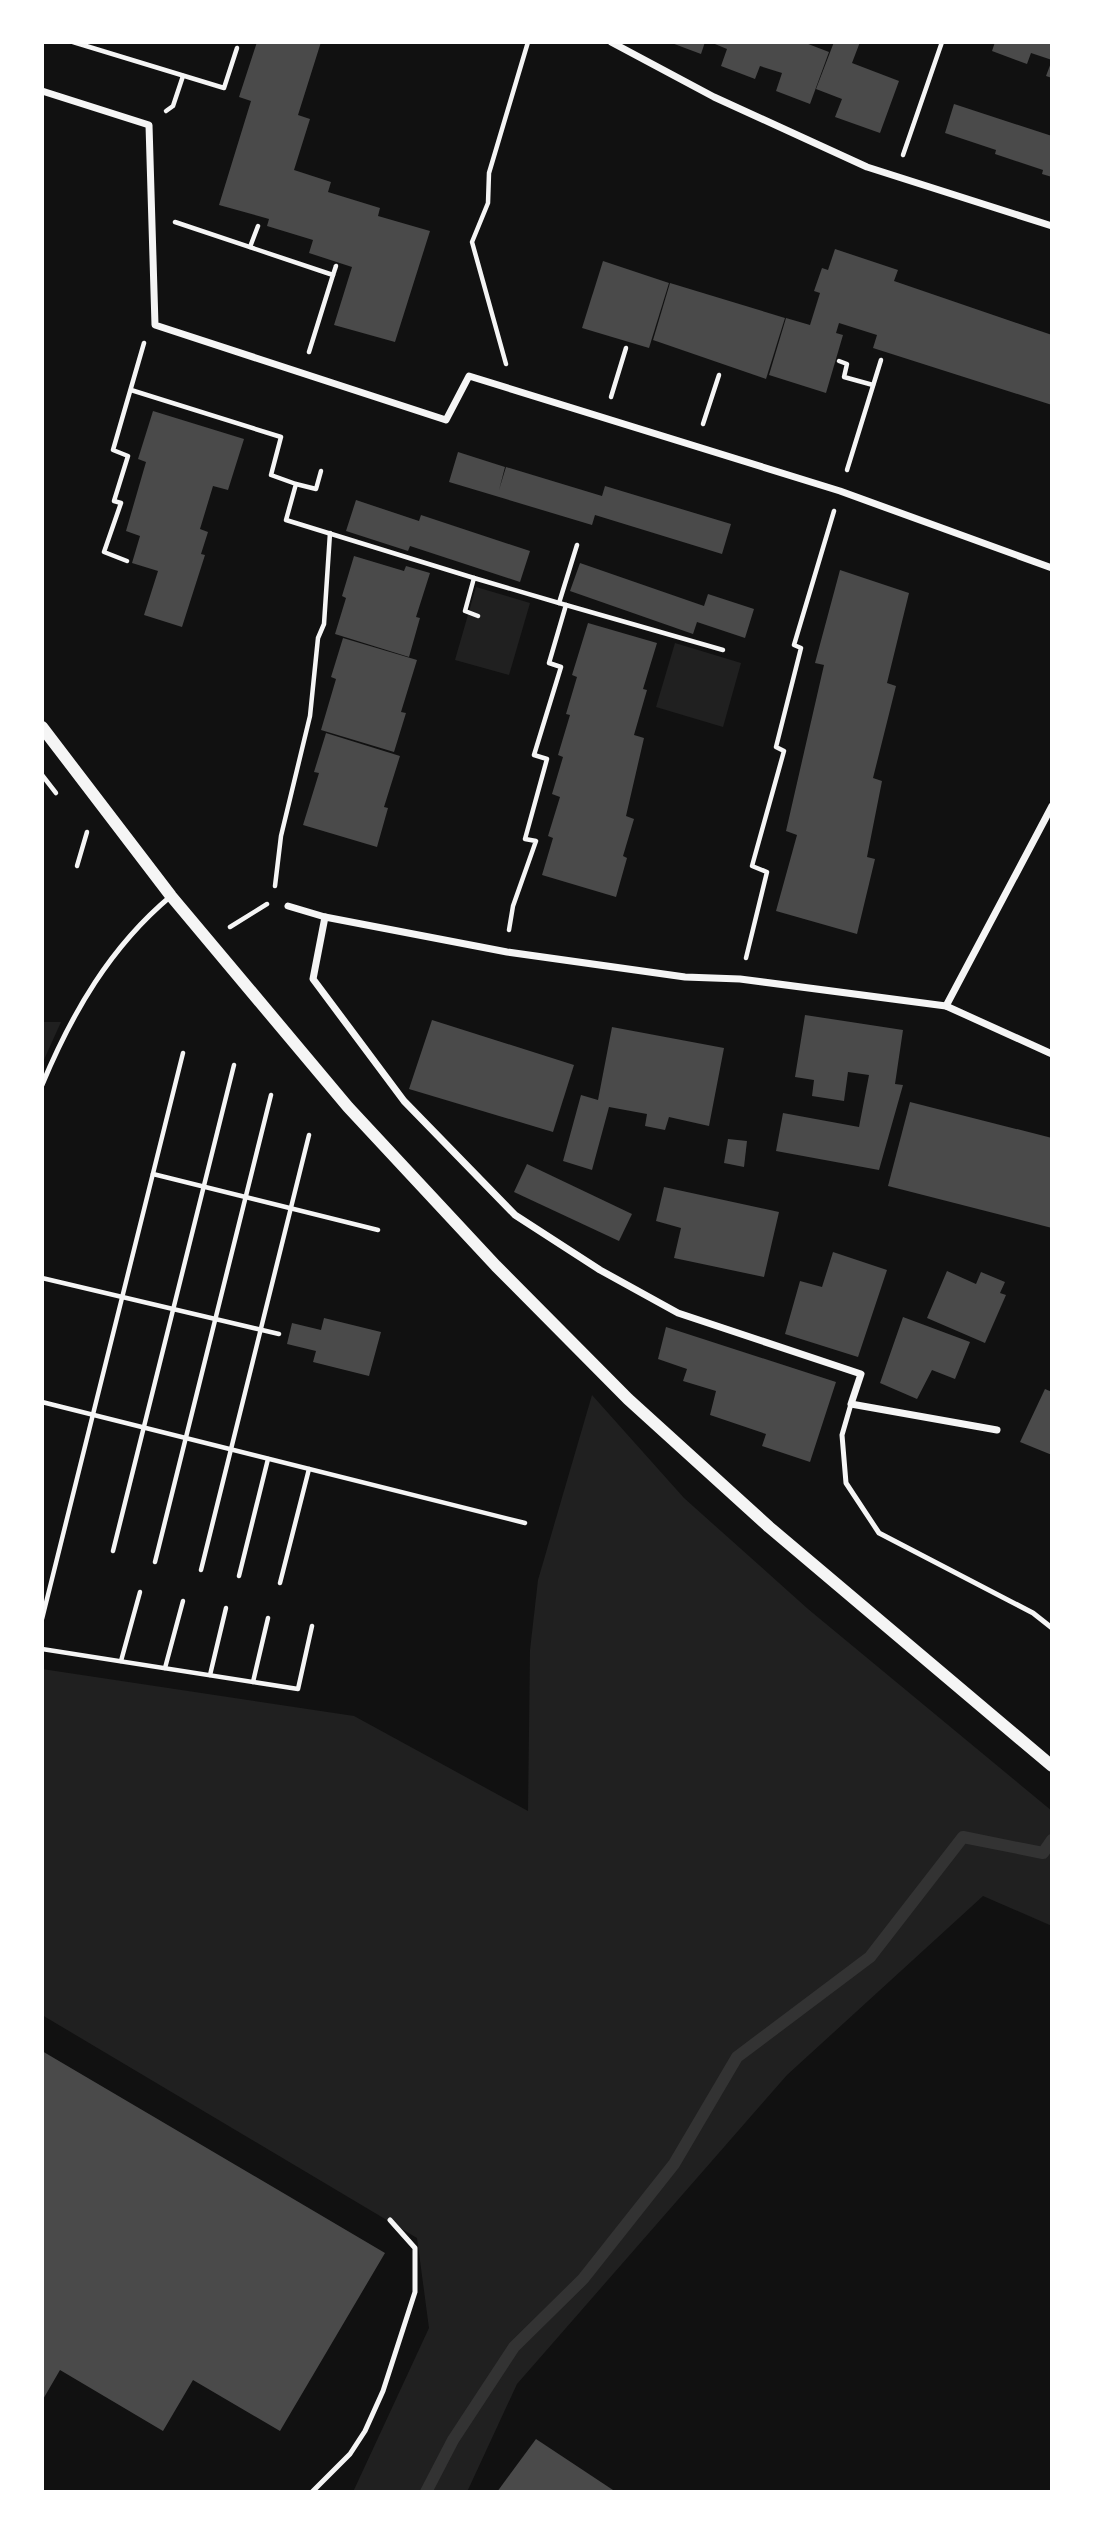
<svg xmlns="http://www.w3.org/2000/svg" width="1094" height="2534" font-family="Manrope,sans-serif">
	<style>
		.green { fill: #202020 }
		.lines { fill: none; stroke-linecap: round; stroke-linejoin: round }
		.stream { stroke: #333; stroke-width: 12 }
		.building { fill: #4a4a4a }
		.path { stroke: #f5f5f5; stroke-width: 4.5 }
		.service { stroke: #f5f5f5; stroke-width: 5 }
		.minor { stroke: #f5f5f5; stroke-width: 7 }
		.tertiary { stroke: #f5f5f5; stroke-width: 12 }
	</style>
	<rect width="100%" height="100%" fill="#111"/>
	<g class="green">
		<path d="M476,587L530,603L509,675L455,660Z"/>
		<path d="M675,643L741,663L723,727L656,707Z"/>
		<path d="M42,1022H61L42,1064Z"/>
		<path d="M592,1395L684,1498L808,1609L1052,1811V1926L983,1896L787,2075L517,2384L467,2492H353L429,2328L417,2238L42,2015V1669L354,1716L528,1811L530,1650L538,1580Z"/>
	</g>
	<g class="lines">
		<path class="stream" d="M426,2492L453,2440L514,2347L583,2279L674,2164L737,2057L870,1957L963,1837L1043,1853L1052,1840"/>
	</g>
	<g class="building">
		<path d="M257,42H321L298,115L310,119L294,170L331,182L328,192L380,208L378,216L430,231L395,342L334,325L352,267L309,253L313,240L267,226L269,219L219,205L251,101L239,97Z"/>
		<path d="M669,42H705L701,54Z"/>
		<path d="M710,42H803L829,52L810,104L776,91L782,73L760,66L755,79L721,66L727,49Z"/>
		<path d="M834,42H860L852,63L899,81L880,133L835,117L842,99L816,89Z"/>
		<path d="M995,42H1052V60L1031,53L1027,64L992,51Z"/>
		<path d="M1052,60V78L1046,76Z"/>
		<path d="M954,104L1052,136V177L1042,174L1043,170L995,154L996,150L945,133Z"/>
		<path d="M835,249L898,270L894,281L1052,335V405L873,348L877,335L839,323L836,333L843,335L826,393L769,375L786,318L810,325L820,293L814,291L822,268L828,270Z"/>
		<path d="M603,261L669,283L649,348L582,328Z"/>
		<path d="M670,283L785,318L766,379L653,340Z"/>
		<path d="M153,411L244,439L228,490L213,486L200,529L208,532L201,554L205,555L182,627L144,615L158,571L132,563L140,536L126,531L146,462L138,459Z"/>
		<path d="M458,452L505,467L499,490L506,467L602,496L605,486L731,524L722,554L595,515L592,525L449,482Z"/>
		<path d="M356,500L419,521L421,515L530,551L520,582L410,546L408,551L346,531Z"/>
		<path d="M354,556L404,571L406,566L430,573L416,617L420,618L409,657L335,634L346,598L342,596Z"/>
		<path d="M580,563L704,606L708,594L754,609L745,638L697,622L693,634L570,591Z"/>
		<path d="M840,570L909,593L887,683L896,686L873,778L882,781L867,857L875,859L857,934L776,911L797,835L786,831L824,665L815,663Z"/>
		<path d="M588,623L657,643L643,689L647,690L634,735L644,738L626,816L634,819L623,856L627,858L616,897L542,875L553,838L548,836L560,797L552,794L563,757L558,755L570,715L566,714L577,677L572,675Z"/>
		<path d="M343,638L417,660L401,712L406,713L394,752L321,730L336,679L331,677Z"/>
		<path d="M326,733L400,756L384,807L388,808L377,847L303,825L319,773L314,772Z"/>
		<path d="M805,1015L903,1030L895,1084L903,1085L879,1170L776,1151L783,1113L859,1127L869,1075L848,1072L844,1101L812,1096L814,1080L795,1077Z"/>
		<path d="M432,1020L574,1065L553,1132L409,1089Z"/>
		<path d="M612,1027L724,1048L709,1126L669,1117L665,1130L645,1126L647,1114L609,1107L592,1170L563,1161L581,1095L598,1100Z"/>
		<path d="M910,1102L1052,1138V1228L888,1186Z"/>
		<path d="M728,1139L747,1141L744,1167L724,1163Z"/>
		<path d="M527,1164L632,1214L619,1241L514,1192Z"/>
		<path d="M664,1187L779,1212L764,1277L674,1258L681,1228L656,1221Z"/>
		<path d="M833,1252L887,1270L858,1357L785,1334L800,1281L822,1287Z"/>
		<path d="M947,1271L976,1284L981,1272L1005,1282L1000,1293L1006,1295L985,1343L927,1318Z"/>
		<path d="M903,1317L970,1342L955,1379L932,1370L917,1399L880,1383Z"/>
		<path d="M324,1318L381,1332L369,1376L313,1362L316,1351L287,1344L292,1323L321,1330Z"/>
		<path d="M666,1327L836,1382L810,1462L762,1446L766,1434L710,1415L716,1391L683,1381L687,1369L658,1359Z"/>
		<path d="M1045,1389L1052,1392V1455L1020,1442Z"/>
		<path d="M42,2051L385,2253L280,2431L193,2380L163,2431L60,2370L42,2401Z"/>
		<path d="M536,2439L616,2492H497Z"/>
	</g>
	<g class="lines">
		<g class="path">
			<path d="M73,42L224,88L237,48"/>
			<path d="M166,111L173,106L183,76"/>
			<path d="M903,155L942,42"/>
			<path d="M175,222L333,275L309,352"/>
			<path d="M250,247L258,226"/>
			<path d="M333,275L336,266"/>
			<path d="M839,361L847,364L844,377L873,385"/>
			<path d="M506,364L472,242L488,203L489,173L528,42"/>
			<path d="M131,390L281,437L271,475L296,484L286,520L474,578"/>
			<path d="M611,397L626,348"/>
			<path d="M703,424L719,375"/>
			<path d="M847,470L881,360"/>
			<path d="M296,484L316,489L321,471"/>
			<path d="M127,561L104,552L121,503L114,501L128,456L113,450L144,343"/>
			<path d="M566,605L723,650"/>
			<path d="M478,616L465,611L474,578L559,603"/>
			<path d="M42,775L56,793"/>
			<path d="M77,866L87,832"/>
			<path d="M275,886L281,836L310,716L318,638L324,624L330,533"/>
			<path d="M230,927L267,904"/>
			<path d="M509,930L513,906L536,841L525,839L547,759L534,755L561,667L549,663L566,605L559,603L577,545"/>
			<path d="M746,958L767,872L752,866L784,751L776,747L801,648L794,645L834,511"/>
			<path d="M153,1174L378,1230"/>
			<path d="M42,1278L279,1334"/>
			<path d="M42,1402L525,1523"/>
			<path d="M113,1551L234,1065"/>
			<path d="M155,1562L271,1095"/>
			<path d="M201,1570L309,1135"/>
			<path d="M239,1576L268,1459"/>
			<path d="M280,1583L309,1469"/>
			<path d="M42,1619L183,1053"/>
			<path d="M42,1649L298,1689L312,1626"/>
			<path d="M121,1661L140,1592"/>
			<path d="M165,1668L183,1601"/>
			<path d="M210,1675L226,1608"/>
			<path d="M253,1682L268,1618"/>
		</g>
		<g class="service">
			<path d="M42,1085C72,1013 110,947 171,896"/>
			<path d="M851,1404L842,1435L846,1483L879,1533L1033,1613L1052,1628"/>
			<path d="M312,2492L350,2454L365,2431L383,2391L415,2292V2248L390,2220"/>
		</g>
		<g class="minor">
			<path d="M611,42L714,97L867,167L1052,226"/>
			<path d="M42,91L149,125L155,325L446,420L469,376L840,491L1052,568"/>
			<path d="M288,906L325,917L507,952L685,977L740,979L946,1006L1052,1054"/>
			<path d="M325,917L313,979L404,1101L515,1215L600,1270L678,1313L861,1374L851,1404L997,1430"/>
			<path d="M946,1006L1052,806"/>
		</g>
		<path class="tertiary" d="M42,727L171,896L348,1107L496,1266L628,1399L769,1527L1052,1766"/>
	</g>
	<rect width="1094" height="2534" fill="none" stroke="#ffffff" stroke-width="88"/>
</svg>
